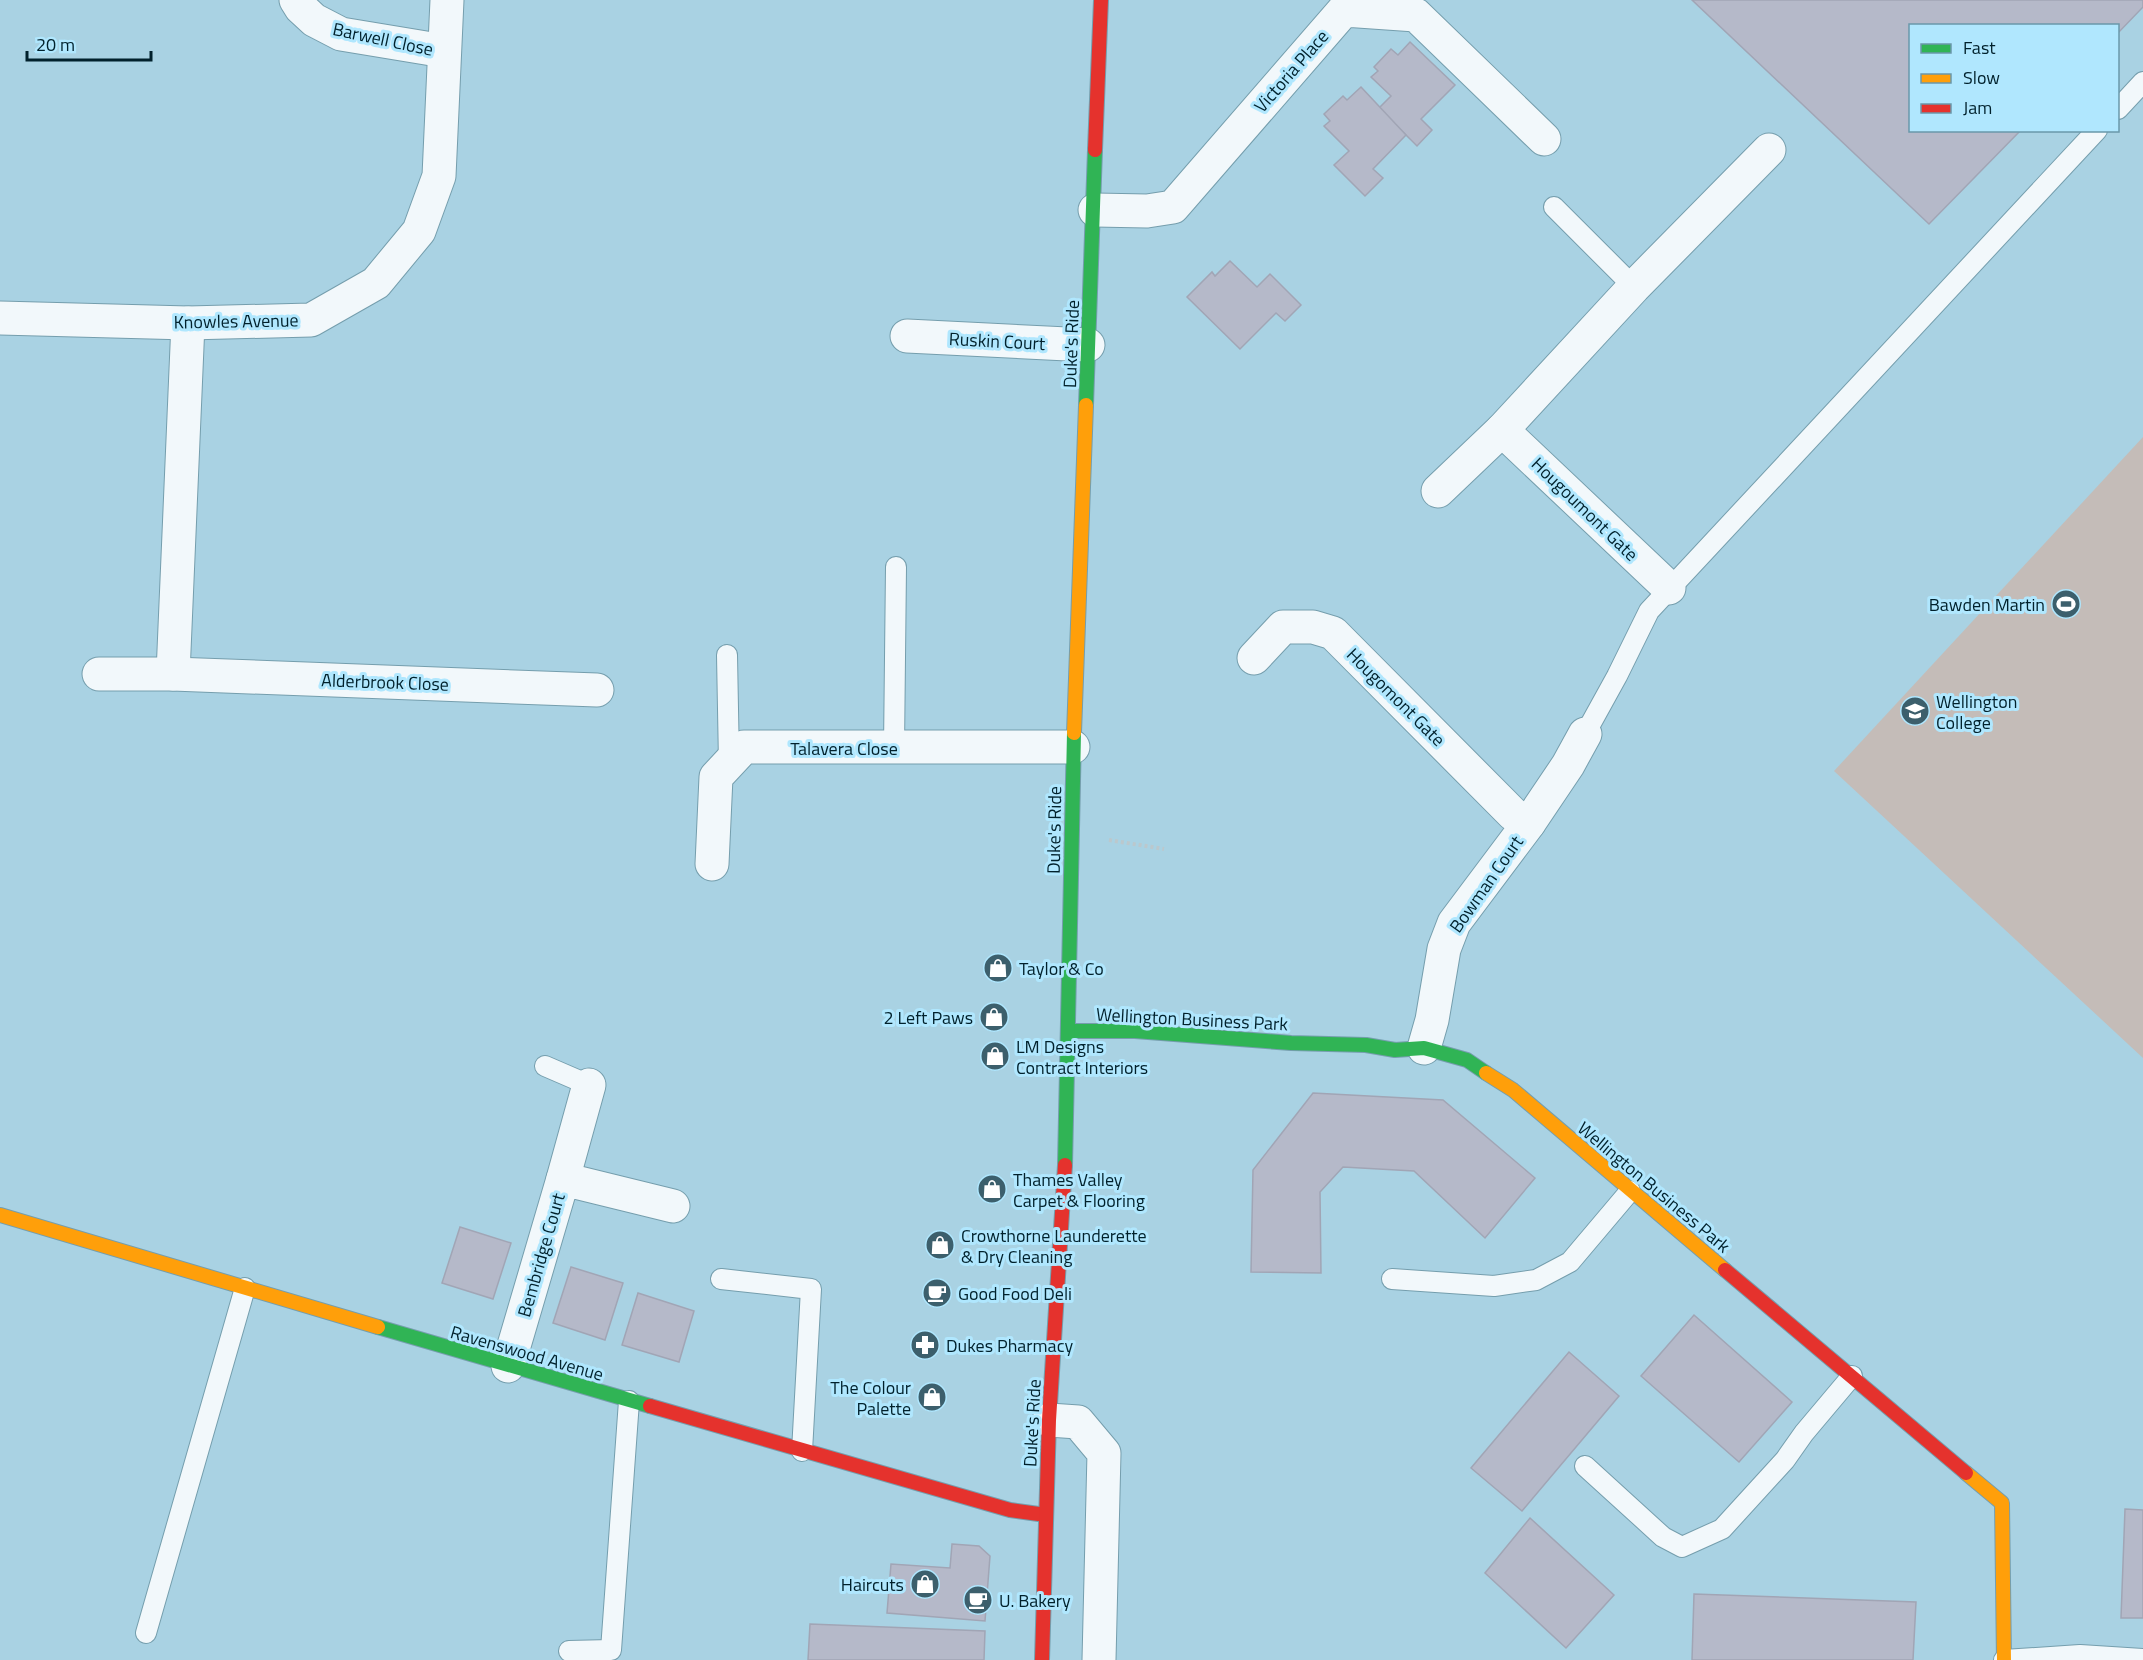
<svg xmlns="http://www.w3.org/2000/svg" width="2143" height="1660" font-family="'Titillium Web',sans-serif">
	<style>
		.green { fill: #c4bcb8 }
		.building { fill: #b5b9c9; stroke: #a1a5b5; stroke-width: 1.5 }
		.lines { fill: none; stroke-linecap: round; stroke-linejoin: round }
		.lane-casing { stroke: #759ead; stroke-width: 22 }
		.street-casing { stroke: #759ead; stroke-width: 35 }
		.fast-casing { stroke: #759ead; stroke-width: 16 }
		.slow-casing { stroke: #759ead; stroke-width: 16 }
		.jam-casing { stroke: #759ead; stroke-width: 16 }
		.path { stroke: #bbc8cd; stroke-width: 4; stroke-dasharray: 3 3; stroke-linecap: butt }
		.lane { stroke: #f2f8fb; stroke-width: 20 }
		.street { stroke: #f2f8fb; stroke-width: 33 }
		.fast { stroke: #30b455; stroke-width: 14 }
		.slow { stroke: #ff9f0a; stroke-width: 14 }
		.jam { stroke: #e5322d; stroke-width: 14 }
		.labels { text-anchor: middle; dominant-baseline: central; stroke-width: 6; stroke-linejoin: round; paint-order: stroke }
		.street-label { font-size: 18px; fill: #01212c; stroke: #b0e7fe }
		.poi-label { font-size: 18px; fill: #01212c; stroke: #b0e7fe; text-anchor: start }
	</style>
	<rect width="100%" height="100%" fill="#a9d2e3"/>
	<path class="green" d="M2143,437V1058L1834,771Z"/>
	<g class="building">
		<path d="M1692,0H2143V7L2118,33V26H1910V130H2021L1929,224Z"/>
		<path d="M1410,42L1455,85L1421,119L1432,130L1417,146L1379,108L1391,96L1371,77L1378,71L1374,67L1391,49L1398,55Z"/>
		<path d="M1361,87L1406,135L1373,169L1383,178L1365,196L1334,165L1349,151L1324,126L1330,121L1324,114L1343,96L1347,100Z"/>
		<path d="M1230,261L1257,287L1270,274L1301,305L1285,321L1276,313L1240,349L1187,297L1212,272L1215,276Z"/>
		<path d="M1313,1093L1443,1100L1535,1178L1485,1238L1414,1171L1343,1167L1320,1192L1321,1273L1251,1272L1253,1170Z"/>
		<path d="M460,1227L511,1243L493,1299L442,1283Z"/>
		<path d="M571,1267L623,1283L605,1340L553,1323Z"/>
		<path d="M638,1293L694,1311L679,1362L622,1345Z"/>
		<path d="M1694,1315L1792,1402L1739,1462L1641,1376Z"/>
		<path d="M1569,1352L1619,1396L1522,1511L1471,1468Z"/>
		<path d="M2125,1509L2143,1510V1618H2121Z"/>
		<path d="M1530,1518L1614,1595L1566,1648L1485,1573Z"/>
		<path d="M952,1544L979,1546L990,1556L985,1621L887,1613L891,1564L950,1568Z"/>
		<path d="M1694,1594L1916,1602L1913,1660H1692Z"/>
		<path d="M810,1624L985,1631L984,1660H808Z"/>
	</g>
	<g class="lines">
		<g class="lane-casing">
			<g id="lane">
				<path d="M2118,109L2143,82"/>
				<path d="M1554,207L1634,287"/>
				<path d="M727,655L729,763"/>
				<path d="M1585,734L1617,676L1649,611L2097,130"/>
				<path d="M894,748L896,567"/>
				<path d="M545,1066L589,1085"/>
				<path d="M721,1279L811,1289L802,1451"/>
				<path d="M1392,1279L1494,1286L1536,1280L1570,1262L1630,1191"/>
				<path d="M1585,1466L1663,1537L1682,1547L1722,1529L1785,1460L1804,1433L1852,1376"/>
				<path d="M146,1633L245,1288"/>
				<path d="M569,1651L611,1650L629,1401"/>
				<path d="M2004,1660L2080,1655L2143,1659"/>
			</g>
		</g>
		<g class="street-casing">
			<g id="street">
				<path d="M296,0L301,8L314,20L341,34L444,51"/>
				<path d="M1095,210L1147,211L1173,207L1344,10L1416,15L1544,139"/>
				<path d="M0,318L188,323L311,320L376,283L419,231L439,176L447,0"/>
				<path d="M907,336L1088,345"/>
				<path d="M1438,491L1502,430"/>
				<path d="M1669,588L1502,430L1634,287L1769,150"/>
				<path d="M1254,658L1283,627H1313L1333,633L1513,814L1529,823"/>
				<path d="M99,674H173L597,690"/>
				<path d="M173,674L188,323"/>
				<path d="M712,864L716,777L744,747H1073"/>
				<path d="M1424,1048L1432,1020L1444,949L1454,923L1529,823L1568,765L1585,734"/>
				<path d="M563,1179L589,1085"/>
				<path d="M508,1366L563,1179L673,1206"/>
				<path d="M1049,1420L1078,1422L1104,1453L1099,1660"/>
			</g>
		</g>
		<g class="fast-casing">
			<g id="fast">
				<path d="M1086,405L1095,150"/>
				<path d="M1069,1031H1135L1291,1043L1366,1045L1395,1050L1424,1048L1467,1060L1486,1073"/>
				<path d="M1065,1165L1074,733"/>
				<path d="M378,1327L650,1406"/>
			</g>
		</g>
		<g class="slow-casing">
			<g id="slow">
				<path d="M1074,733L1086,405"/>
				<path d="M1486,1073L1513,1090L1725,1270"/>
				<path d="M0,1215L378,1327"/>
				<path d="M1966,1473L2002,1503L2004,1660"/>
			</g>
		</g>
		<g class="jam-casing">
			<g id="jam">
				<path d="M1095,150L1101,0"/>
				<path d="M1725,1270L1966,1473"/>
				<path d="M650,1406L1010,1510L1046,1515"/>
				<path d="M1042,1660L1049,1420L1065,1165"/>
			</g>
		</g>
		<path class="path" d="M1109,840L1164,849"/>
		<use href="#lane" class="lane"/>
		<use href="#street" class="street"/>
		<use href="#fast" class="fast"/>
		<use href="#slow" class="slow"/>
		<use href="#jam" class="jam"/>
	</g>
	<defs>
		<g id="stadium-disc" transform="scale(1.5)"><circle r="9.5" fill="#3c5f6c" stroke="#b0e7fe"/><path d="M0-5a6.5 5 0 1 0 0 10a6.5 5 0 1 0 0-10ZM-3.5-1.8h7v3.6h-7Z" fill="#fff"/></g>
		<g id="school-disc" transform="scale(1.5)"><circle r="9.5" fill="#3c5f6c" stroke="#b0e7fe"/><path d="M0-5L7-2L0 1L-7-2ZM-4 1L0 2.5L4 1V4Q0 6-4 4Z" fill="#fff"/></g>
		<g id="shop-disc" transform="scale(1.5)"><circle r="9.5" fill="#3c5f6c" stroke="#b0e7fe"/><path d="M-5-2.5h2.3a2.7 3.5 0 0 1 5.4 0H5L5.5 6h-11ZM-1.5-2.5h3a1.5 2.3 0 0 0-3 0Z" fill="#fff"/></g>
		<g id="cafe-disc" transform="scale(1.5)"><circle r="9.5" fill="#3c5f6c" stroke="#b0e7fe"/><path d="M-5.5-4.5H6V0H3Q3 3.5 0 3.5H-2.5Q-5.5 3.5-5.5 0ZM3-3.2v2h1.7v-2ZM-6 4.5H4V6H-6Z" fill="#fff"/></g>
		<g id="pharmacy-disc" transform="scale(1.5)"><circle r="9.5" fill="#3c5f6c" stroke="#b0e7fe"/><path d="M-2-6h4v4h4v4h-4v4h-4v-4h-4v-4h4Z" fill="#fff"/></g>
	</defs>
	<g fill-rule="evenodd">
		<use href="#stadium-disc" x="2066" y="604"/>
		<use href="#school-disc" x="1915" y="711"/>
		<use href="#shop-disc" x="998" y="968"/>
		<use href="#shop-disc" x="994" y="1017"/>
		<use href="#shop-disc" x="995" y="1056"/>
		<use href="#shop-disc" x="992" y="1189"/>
		<use href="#shop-disc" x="940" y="1245"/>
		<use href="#cafe-disc" x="937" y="1293"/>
		<use href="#pharmacy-disc" x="925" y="1345"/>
		<use href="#shop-disc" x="932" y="1397"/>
		<use href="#shop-disc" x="925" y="1584"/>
		<use href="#cafe-disc" x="978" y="1600"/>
	</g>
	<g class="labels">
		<g class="street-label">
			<text transform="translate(383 39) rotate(12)">Barwell Close</text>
			<text transform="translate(1291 71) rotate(-49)">Victoria Place</text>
			<text transform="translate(236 321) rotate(-1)">Knowles Avenue</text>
			<text transform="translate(997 341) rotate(3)">Ruskin Court</text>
			<text transform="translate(1071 344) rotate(-88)">Duke's Ride</text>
			<text transform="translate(1585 509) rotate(44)">Hougoumont Gate</text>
			<text transform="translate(385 682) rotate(2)">Alderbrook Close</text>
			<text transform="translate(1396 697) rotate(45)">Hougomont Gate</text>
			<text x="844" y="748">Talavera Close</text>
			<text transform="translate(1054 830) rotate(-89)">Duke's Ride</text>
			<text transform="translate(1486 884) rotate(-55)">Bowman Court</text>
			<text transform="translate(1192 1019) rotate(3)">Wellington Business Park</text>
			<text transform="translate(1654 1187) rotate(40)">Wellington Business Park</text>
			<text transform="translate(541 1255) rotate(-74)">Bembridge Court</text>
			<text transform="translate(527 1353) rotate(16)">Ravenswood Avenue</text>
			<text transform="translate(1032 1423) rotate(-87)">Duke's Ride</text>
		</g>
		<g class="poi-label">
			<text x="2045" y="604" text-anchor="end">Bawden Martin</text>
			<text x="1936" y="701">Wellington<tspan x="1936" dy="21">College</tspan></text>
			<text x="1019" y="968">Taylor &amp; Co</text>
			<text x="973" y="1017" text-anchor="end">2 Left Paws</text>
			<text x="1016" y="1046">LM Designs<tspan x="1016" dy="21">Contract Interiors</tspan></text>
			<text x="1013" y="1179">Thames Valley<tspan x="1013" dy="21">Carpet &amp; Flooring</tspan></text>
			<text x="961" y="1235">Crowthorne Launderette<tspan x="961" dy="21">&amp; Dry Cleaning</tspan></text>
			<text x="958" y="1293">Good Food Deli</text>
			<text x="946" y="1345">Dukes Pharmacy</text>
			<text x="911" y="1387" text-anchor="end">The Colour<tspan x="911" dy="21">Palette</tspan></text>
			<text x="904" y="1584" text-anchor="end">Haircuts</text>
			<text x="999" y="1600">U. Bakery</text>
		</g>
	</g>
	<rect x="1909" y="24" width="210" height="108" fill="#b0e7fe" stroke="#6a98aa" stroke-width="1.5"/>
	<rect x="1921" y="44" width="30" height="9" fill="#30b455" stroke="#6a98aa" stroke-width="1.5"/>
	<text x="1963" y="54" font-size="18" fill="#01212c">Fast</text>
	<rect x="1921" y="74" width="30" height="9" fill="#ff9f0a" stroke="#6a98aa" stroke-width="1.5"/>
	<text x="1963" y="84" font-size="18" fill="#01212c">Slow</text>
	<rect x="1921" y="104" width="30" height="9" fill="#e5322d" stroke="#6a98aa" stroke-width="1.5"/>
	<text x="1963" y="114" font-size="18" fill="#01212c">Jam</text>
	<path d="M27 51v9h124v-9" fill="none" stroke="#01212c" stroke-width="3"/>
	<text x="36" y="51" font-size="18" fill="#01212c" stroke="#b0e7fe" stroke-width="4.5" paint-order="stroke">20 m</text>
</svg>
